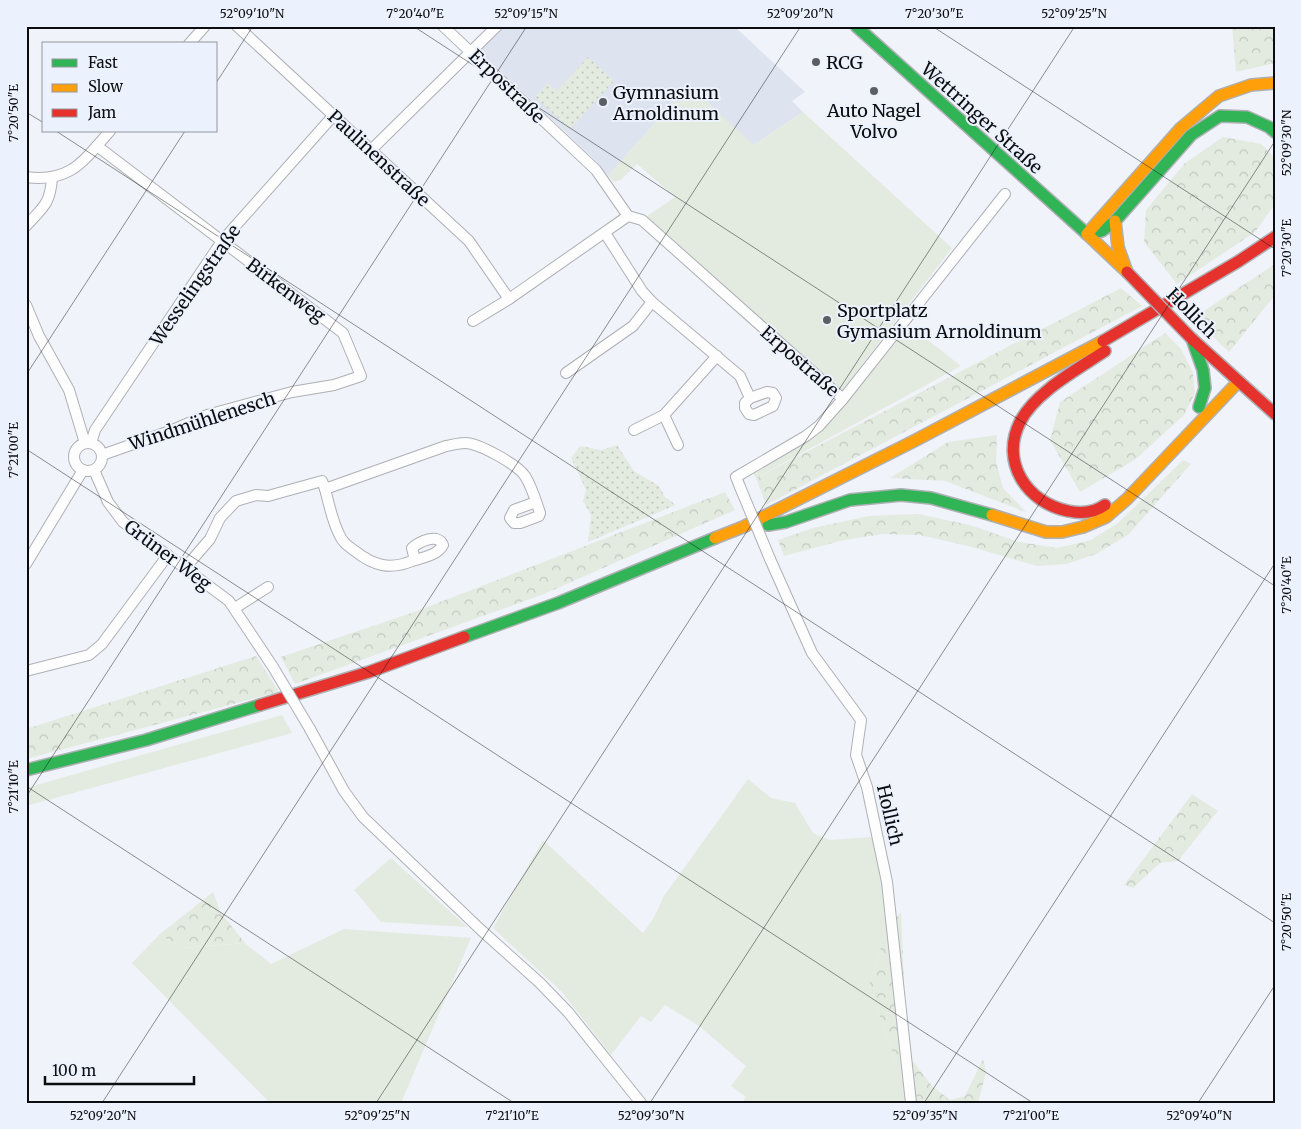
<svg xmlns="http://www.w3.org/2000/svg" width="1301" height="1129" font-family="Merriweather,serif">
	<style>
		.built { fill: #dde3ef }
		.grass { fill: #e3ebe1 }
		.forest { fill: url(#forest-crowns) }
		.park { fill: url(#park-dots) }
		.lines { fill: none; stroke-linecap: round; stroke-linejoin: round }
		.street-casing { stroke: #aeb0b5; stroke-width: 12 }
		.fast-casing { stroke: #aeb0b5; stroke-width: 14 }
		.slow-casing { stroke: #aeb0b5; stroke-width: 14 }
		.jam-casing { stroke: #aeb0b5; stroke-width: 14 }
		.street { stroke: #fdfdfe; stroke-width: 10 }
		.fast { stroke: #30b455; stroke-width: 11 }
		.slow { stroke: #ff9f0a; stroke-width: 11 }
		.jam { stroke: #e5322d; stroke-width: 11 }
		.street-bridge-casing { stroke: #aeb0b5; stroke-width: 12; stroke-linecap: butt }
		.jam-bridge-casing { stroke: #aeb0b5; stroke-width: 14; stroke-linecap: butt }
		.street-bridge { stroke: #fdfdfe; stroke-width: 10 }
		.jam-bridge { stroke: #e5322d; stroke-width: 11 }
		.ticks { fill: none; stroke: #0b0d10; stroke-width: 1; stroke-opacity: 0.45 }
		.poi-dot { fill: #5b5e62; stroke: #ecf2fd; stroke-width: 2 }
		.labels { text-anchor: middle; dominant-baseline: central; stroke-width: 4; stroke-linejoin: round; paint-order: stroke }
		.poi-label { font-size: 18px; fill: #0b0d10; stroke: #ecf2fd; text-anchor: start }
		.street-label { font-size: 18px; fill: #0b0d10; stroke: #ecf2fd }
		.neatline { fill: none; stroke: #0b0d10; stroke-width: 2 }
		.ticks-label { font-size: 12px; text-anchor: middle; fill: #0b0d10 }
	</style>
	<defs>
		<pattern id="forest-crowns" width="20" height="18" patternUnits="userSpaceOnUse" patternTransform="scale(1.25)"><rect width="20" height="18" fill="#e3ebe1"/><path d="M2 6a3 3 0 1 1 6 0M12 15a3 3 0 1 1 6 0" fill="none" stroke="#c1c8c0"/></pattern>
		<pattern id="park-dots" width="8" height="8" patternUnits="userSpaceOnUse" patternTransform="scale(1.25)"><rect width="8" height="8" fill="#e3ebe1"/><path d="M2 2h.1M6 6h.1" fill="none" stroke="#c1c8c0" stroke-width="1.8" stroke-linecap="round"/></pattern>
	</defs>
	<rect width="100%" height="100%" fill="#f0f3f9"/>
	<path class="built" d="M505,26H734L805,92L792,101L803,112L754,145L674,101L608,176L596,161L479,51Z"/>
	<g class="grass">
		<path d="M692,88L754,145L803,112L952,248L840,393L644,218L675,197L637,164L621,180L614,182L608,176L674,101L678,104Z"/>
		<path d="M910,326L961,366L756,478L752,471L819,434Z"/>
		<path d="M282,715L292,733L26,806V788Z"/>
		<path d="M748,779L771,798L795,803L813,833L829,840L872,837L882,881L887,929L869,985L907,1095V1103H742L746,1097L731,1086L746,1066L699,1026L665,1005L651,1022L641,1016L611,1055L562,992L493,928L543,840L643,933L653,919L664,896Z"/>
		<path d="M391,858L467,927L381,922L354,890Z"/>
		<path d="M344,929L471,938L401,1103H270L132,963L160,934L180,948L245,943L271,964Z"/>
	</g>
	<g class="forest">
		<path d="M1232,26H1275V63L1236,72Z"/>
		<path d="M1223,137L1261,144L1275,158V204L1255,232L1177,284L1144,242L1146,210L1184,164Z"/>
		<path d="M1275,264V295L1229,352L1193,318Z"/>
		<path d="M1121,288L1142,306L766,505L756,478Z"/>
		<path d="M1165,333L1181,349L1193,373L1195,393L1184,415L1136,459L1080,492L1050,440L1060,402Z"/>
		<path d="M997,435L996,462L1003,488L1026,512L945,481L890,478L948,442Z"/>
		<path d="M1183,460L1191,464L1128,535L1096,554L1067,564L1037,566L968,546L920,535L882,534L840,541L784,556L778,540L813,528L869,516L918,514L970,525L1019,542L1058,548L1091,540L1118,523Z"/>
		<path d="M725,492L735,510L544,594L295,684L281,657L417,611Z"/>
		<path d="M256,656L279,692L26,759V729Z"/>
		<path d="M1192,794L1218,811L1178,861L1160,863L1133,888L1124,885Z"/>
		<path d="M213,892L221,913L245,943L180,948L160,934Z"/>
		<path d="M901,912L905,1007L912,1060L932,1086L950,1100L965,1096L983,1059L986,1073L978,1103H907V1095L869,985L887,929Z"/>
	</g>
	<g class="park">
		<path d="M588,57L614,81L570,129L535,97L548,83L557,91Z"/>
		<path d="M617,445L634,471L659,486L665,497L676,505L588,542L591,515L583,501L586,490L571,458L580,446L602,450Z"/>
	</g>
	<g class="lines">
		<g class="street-casing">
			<g id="street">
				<path d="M237,26L469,241L509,299"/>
				<path d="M443,26L596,170L628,216L509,299L473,321"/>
				<path d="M189,44L205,26"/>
				<path d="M97,146L343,333L361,376L334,385L292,392L207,415L170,431L102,455"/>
				<path d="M370,151L497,26"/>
				<path d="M26,177C71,183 83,161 110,131"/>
				<path d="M628,216L642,220L843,399L1005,194"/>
				<path d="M26,226C43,207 50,205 52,178"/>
				<path d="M605,233L642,291L652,302L740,376L750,398L745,403V408L749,414L754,415L773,406L776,398L773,393L767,392L750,398"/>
				<path d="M26,305L39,336L69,390L85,443"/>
				<path d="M566,373L633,326L652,302"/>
				<path d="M664,415L678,445"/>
				<path d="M634,430L664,415L717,356"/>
				<path d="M91,443L95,430L222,241L333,116"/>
				<circle cx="88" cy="457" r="14"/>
				<path d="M94,470L108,502L123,522L229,601L273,667"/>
				<path d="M740,487L736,477L806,436L819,426L843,399"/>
				<path d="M325,489C329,504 332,520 339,534C342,542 348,546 355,551C374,566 390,570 412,561C422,558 438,555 443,545C438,533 420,541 412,548L415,560"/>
				<path d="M770,559L812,653L861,720L856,755L867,787L887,882L911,1103"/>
				<path d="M26,564L83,470"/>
				<path d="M185,568L210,539L220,518L236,501L256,495L268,496L322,481L325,489L446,446C452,445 459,443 465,443C479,443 518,465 525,476C532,487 536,501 540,513L539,516L520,523H514L510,518L514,510L536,502"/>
				<path d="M235,608L268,587"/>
				<path d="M26,671L89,655L102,644L168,555"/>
				<path d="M310,729L344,791L363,817L481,930L540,983L568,1012L641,1103"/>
			</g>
		</g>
		<g class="fast-casing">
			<g id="fast">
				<path d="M856,26L1087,234"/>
				<path d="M1093,233L1102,231L1115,221L1191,135L1220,116L1247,117L1269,127L1275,132"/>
				<path d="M1192,339L1203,370L1205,388L1199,407"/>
				<path d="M768,525L786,522L850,500L901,495L931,498L992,515"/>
				<path d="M464,637L558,603L715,538"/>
				<path d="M26,770L146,740L260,705"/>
			</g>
		</g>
		<g class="slow-casing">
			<g id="slow">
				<path d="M1115,221L1118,247L1127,272"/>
				<path d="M1087,234L1126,271"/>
				<path d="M1087,234L1181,128L1219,96L1251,85L1275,83"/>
				<path d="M992,515L1046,532H1062L1083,527L1106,517L1127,499L1238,382"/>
				<path d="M715,538L743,527L914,441L1103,341"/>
			</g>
		</g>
		<g class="jam-casing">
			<g id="jam">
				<path d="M1192,339L1275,414"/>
				<path d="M1103,341L1239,261L1275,237"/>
				<path d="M1105,351C1078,369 1035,392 1020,422C1000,462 1027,503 1068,511C1081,514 1094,513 1105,505"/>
				<path d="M260,705L369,672L464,637"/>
			</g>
		</g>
		<use href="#street" class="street"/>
		<use href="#fast" class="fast"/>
		<use href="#slow" class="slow"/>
		<use href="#jam" class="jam"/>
		<g class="street-bridge-casing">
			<g id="street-bridge">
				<path d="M740,487L770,559"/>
				<path d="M273,667L310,729"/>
			</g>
		</g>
		<g class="jam-bridge-casing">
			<path id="jam-bridge" d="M1127,272L1192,339"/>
		</g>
		<use href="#street-bridge" class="street-bridge"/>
		<use href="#jam-bridge" class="jam-bridge"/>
	</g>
	<path class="ticks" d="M413,26L1275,586M932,26L1275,249M216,83L253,26M26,112L44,123M56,131L1275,923M26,375L185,131M26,449L1033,1103M26,786L514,1103M26,797L527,26M102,1103L801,26M376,1103L1075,26M650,1103L1275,141M924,1103L1275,563M1198,1103L1275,985"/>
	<g class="poi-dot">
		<circle cx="816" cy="62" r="5"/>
		<circle cx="874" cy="91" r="5"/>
		<circle cx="603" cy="102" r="5"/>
		<circle cx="827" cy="320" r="5"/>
	</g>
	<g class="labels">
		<g class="poi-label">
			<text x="826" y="62">RCG</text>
			<text x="613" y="92">Gymnasium<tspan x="613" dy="21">Arnoldinum</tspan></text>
			<text x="874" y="110" text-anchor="middle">Auto Nagel<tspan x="874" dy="21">Volvo</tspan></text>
			<text x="837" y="310">Sportplatz<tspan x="837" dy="21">Gymasium Arnoldinum</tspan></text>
		</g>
		<g class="street-label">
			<text transform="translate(507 86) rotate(44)">Erpostraße</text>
			<text transform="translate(982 118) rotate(42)">Wettringer Straße</text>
			<text transform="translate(379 158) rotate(43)">Paulinenstraße</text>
			<text transform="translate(195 285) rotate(-55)">Wesselingstraße</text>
			<text transform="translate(286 290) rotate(37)">Birkenweg</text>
			<text transform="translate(1192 313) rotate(45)">Hollich</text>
			<text transform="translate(800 361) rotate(41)">Erpostraße</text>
			<text transform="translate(202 421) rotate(-18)">Windmühlenesch</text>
			<text transform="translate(168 555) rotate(37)">Grüner Weg</text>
			<text transform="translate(890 815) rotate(77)">Hollich</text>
		</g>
	</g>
	<rect width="1301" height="1129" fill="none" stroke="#ecf2fd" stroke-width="55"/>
	<rect x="42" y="42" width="175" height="90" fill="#ecf2fd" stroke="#92969e"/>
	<rect x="52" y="59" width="25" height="8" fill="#30b455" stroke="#92969e"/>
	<text x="88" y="68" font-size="15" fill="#0b0d10">Fast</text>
	<rect x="52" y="84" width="25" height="8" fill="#ff9f0a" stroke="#92969e"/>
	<text x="88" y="92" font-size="15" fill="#0b0d10">Slow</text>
	<rect x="52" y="109" width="25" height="8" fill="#e5322d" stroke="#92969e"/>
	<text x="88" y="118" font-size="15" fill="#0b0d10">Jam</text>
	<path d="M45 1076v8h149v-8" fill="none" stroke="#0b0d10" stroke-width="2.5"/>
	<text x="52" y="1076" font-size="15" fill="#0b0d10" stroke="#ecf2fd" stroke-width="4" paint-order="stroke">100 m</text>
	<rect x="28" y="28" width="1246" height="1074" class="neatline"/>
	<g class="ticks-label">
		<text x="252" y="18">52°09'10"N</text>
		<text x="415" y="18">7°20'40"E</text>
		<text x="526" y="18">52°09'15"N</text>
		<text x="800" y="18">52°09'20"N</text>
		<text x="934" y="18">7°20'30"E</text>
		<text x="1074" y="18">52°09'25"N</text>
		<text transform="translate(14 113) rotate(-90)" y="4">7°20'50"E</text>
		<text transform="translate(1287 143) rotate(-90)" y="4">52°09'30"N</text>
		<text transform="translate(1287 248) rotate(-90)" y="4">7°20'30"E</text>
		<text transform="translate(14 450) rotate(-90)" y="4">7°21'00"E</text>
		<text transform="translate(1287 585) rotate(-90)" y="4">7°20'40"E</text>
		<text transform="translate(14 787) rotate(-90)" y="4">7°21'10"E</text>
		<text transform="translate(1287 922) rotate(-90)" y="4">7°20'50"E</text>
		<text x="103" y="1120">52°09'20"N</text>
		<text x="377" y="1120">52°09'25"N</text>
		<text x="512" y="1120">7°21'10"E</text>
		<text x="651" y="1120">52°09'30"N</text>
		<text x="925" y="1120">52°09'35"N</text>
		<text x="1031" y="1120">7°21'00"E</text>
		<text x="1199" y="1120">52°09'40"N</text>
	</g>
</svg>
